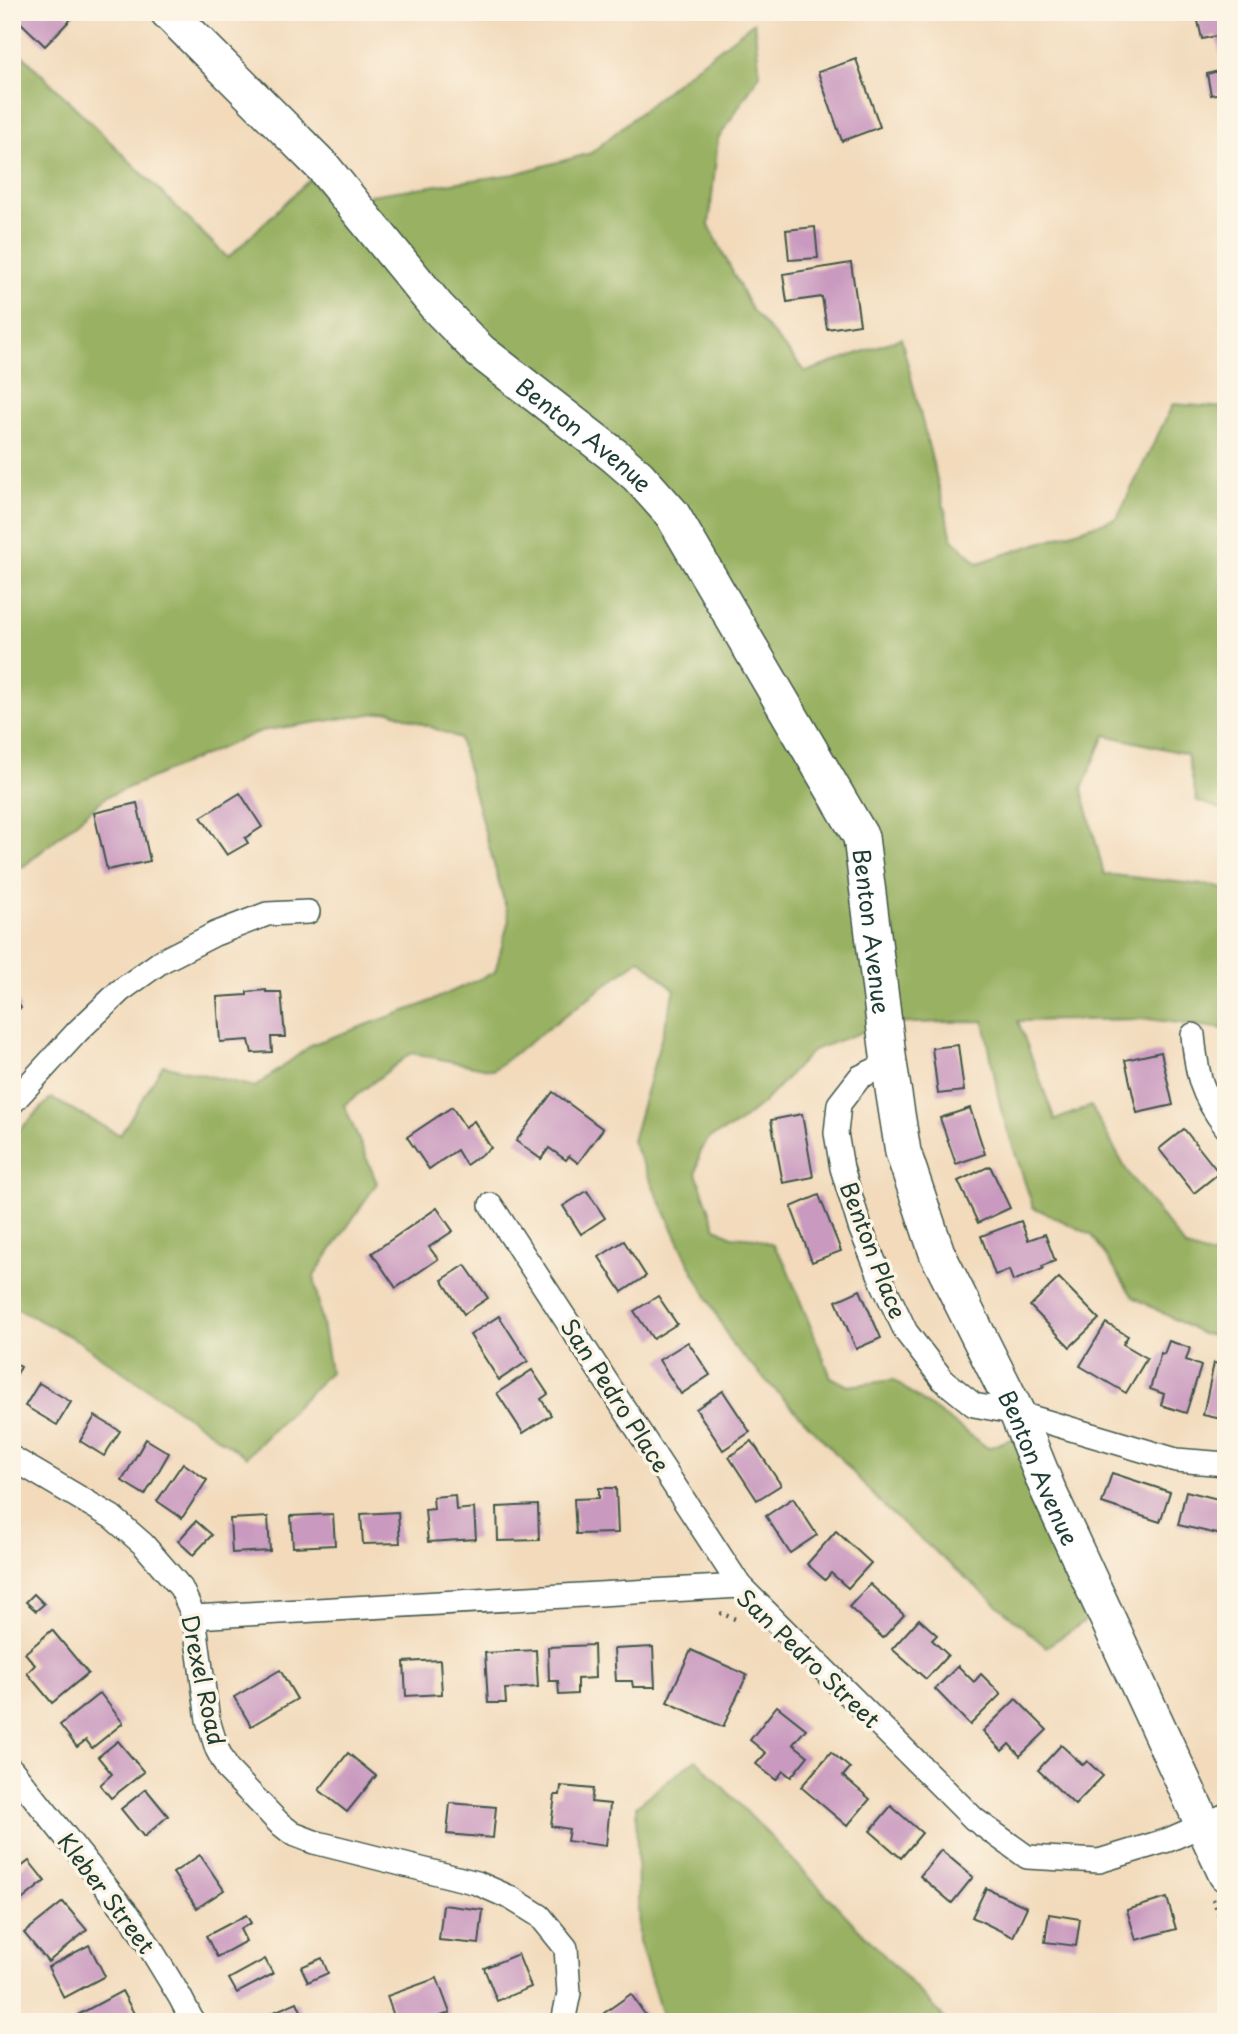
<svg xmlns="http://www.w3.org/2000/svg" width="1238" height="2034" font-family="'Playpen Sans',sans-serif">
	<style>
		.forest { fill: #98b162; stroke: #5c774b; stroke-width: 2 }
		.building { fill: #c999bf }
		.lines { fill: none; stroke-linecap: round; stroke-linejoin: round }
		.street-casing { stroke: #3f5548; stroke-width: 26 }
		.primary-casing { stroke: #3f5548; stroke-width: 38 }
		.path { stroke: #3f5548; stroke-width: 4.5; stroke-dasharray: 2 5; stroke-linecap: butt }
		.street { stroke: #fff; stroke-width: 23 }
		.primary { stroke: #fff; stroke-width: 35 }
		.labels { text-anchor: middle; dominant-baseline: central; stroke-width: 7; stroke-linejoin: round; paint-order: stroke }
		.street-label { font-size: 23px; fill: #1f3d34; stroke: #fcf5e5 }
	</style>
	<rect width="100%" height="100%" fill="#fcf5e5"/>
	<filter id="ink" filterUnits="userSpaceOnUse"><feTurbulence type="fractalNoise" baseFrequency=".0143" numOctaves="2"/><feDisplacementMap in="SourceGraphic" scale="14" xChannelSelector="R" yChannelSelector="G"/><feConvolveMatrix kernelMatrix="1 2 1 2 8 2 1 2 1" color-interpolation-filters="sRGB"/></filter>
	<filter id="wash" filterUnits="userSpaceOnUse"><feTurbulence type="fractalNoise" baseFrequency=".00686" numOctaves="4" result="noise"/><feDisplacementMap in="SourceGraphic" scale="28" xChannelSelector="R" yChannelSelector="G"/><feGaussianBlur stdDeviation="1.57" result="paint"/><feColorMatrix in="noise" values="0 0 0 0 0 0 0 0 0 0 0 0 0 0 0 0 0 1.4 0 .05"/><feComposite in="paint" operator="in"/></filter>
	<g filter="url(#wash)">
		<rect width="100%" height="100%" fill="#f2dabb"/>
		<g class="forest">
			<path d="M754,22L760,74L718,139L709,225L751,309L806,372L901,338L952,538L978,563L1117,518L1173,404L1226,408V811L1197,801L1187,754L1105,735L1082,789L1104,874L1213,886L1226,890V1029L1148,1019L1018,1021L1055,1120L1091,1106L1128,1173L1186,1248L1226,1260V1337L1202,1334L1133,1297L1092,1235L1033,1207L1001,1110L984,1021L884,1024L813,1050L763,1103L735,1126L710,1137L700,1151L696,1173L716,1228L732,1236L756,1238L773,1245L785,1263L831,1377L848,1386L893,1380L988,1448L1026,1433L1103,1609L1046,1647L887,1510L830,1447L733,1346L687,1259L632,1141L675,990L640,959L493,1070L411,1053L344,1105L377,1183L314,1276L330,1372L246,1457L77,1340L12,1306V1138L51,1098L120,1135L163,1065L255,1087L313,1044L422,1005L495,972L509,919L459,738L390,711L261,731L106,797L24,866L12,867V45L228,258L310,179L344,218L370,195L514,174L591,153L684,76Z"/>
			<path d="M696,1759L948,2022H664L639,1941L636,1806Z"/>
		</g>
		<g id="blocks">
			<g class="building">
				<path d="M21,12H65L72,18L45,46L16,18Z"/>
				<path d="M1196,12H1226V54L1220,55L1216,36L1202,39Z"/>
				<path d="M856,59L880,127L842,141L818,72Z"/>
				<path d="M1226,69V92L1211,95L1207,74Z"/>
				<path d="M815,227L818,258L789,260L786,230Z"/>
				<path d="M851,263L860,324L827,329L822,297L787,302L783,274Z"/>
				<path d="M240,793L262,827L245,838L248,843L227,855L201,817Z"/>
				<path d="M137,803L150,861L107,870L94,813Z"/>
				<path d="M266,990V992H281L285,1037H271L272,1052L252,1053L249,1040L220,1042L217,997L247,995V992Z"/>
				<path d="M12,993L21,1008L12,1013Z"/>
				<path d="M958,1045L964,1091L938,1094L932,1048Z"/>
				<path d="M1161,1052L1173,1105L1137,1113L1125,1060Z"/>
				<path d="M553,1092L603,1129L578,1163L569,1156L566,1160L549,1148L541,1159L516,1141Z"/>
				<path d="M452,1107L465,1127L474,1121L491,1148L466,1165L457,1150L429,1169L407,1137Z"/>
				<path d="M970,1108L985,1154L956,1164L940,1118Z"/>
				<path d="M802,1114L813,1177L783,1183L771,1120Z"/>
				<path d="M1184,1129L1219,1173L1194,1193L1159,1149Z"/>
				<path d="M990,1166L1010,1208L978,1223L958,1181Z"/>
				<path d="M587,1191L605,1218L581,1234L563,1206Z"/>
				<path d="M819,1195L841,1251L812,1262L791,1207Z"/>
				<path d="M437,1208L453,1231L429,1247L438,1259L396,1288L372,1253Z"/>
				<path d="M1021,1221L1028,1240L1045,1234L1055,1261L1042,1266L1043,1269L1013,1281L1009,1270L995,1275L981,1236Z"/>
				<path d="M624,1241L646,1276L622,1292L599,1257Z"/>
				<path d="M465,1265L488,1298L464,1314L442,1280Z"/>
				<path d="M1059,1278L1099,1319L1070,1347L1030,1306Z"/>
				<path d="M860,1290L881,1338L856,1349L836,1301Z"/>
				<path d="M658,1296L677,1324L653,1339L634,1311Z"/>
				<path d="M499,1316L528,1361L499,1380L470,1335Z"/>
				<path d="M1106,1323L1128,1336L1123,1344L1147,1358L1126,1393L1080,1366Z"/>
				<path d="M1169,1341L1190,1348L1186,1360L1201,1366L1186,1413L1161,1405L1164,1394L1150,1389L1161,1353L1164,1354Z"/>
				<path d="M688,1342L710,1375L681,1394L659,1360Z"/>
				<path d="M12,1361L21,1367L12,1382Z"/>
				<path d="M1214,1363L1226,1365V1420L1203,1415Z"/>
				<path d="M532,1370L548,1394L541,1399L551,1415L523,1433L497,1393Z"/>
				<path d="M39,1383L71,1402L57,1425L25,1406Z"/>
				<path d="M723,1391L750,1432L723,1450L696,1409Z"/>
				<path d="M95,1416L120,1431L104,1456L80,1441Z"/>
				<path d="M146,1439L169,1453L145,1495L122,1481Z"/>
				<path d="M752,1441L781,1485L757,1500L729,1457Z"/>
				<path d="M183,1463L207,1480L182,1518L157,1501Z"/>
				<path d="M1112,1473L1170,1492L1160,1522L1102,1503Z"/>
				<path d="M599,1488H616L618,1533L576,1534L574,1499L599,1498Z"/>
				<path d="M1186,1491L1226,1501V1536L1178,1525Z"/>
				<path d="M455,1495L456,1510L474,1508L476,1539L428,1542L425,1510L434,1509L433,1497Z"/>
				<path d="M793,1498L817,1535L790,1553L766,1516Z"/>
				<path d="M538,1505L539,1540L498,1541L497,1507Z"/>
				<path d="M398,1512L400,1543L363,1544L361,1514Z"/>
				<path d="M333,1514L335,1545L293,1547L291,1516Z"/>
				<path d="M268,1517L270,1551L232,1553L230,1519Z"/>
				<path d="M196,1521L212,1535L193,1555L178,1541Z"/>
				<path d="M836,1531L871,1563L848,1588L831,1573L825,1580L807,1564Z"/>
				<path d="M870,1584L904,1615L883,1638L849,1607Z"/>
				<path d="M34,1594L44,1604L36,1611L26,1602Z"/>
				<path d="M919,1619L937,1635L932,1640L948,1655L926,1679L892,1649Z"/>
				<path d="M52,1630L88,1673L52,1703L27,1673L35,1665L25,1653Z"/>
				<path d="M594,1645L595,1678L577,1679V1694L559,1695L558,1681H549L548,1647Z"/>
				<path d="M653,1647L655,1687H633L632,1681H616L614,1649Z"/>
				<path d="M536,1650L538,1687L505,1689L506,1703H488L485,1653Z"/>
				<path d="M691,1650L747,1675L723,1727L667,1702Z"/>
				<path d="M440,1660L442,1694L406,1696L404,1662Z"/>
				<path d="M958,1666L974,1682L981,1674L1001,1694L970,1725L935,1689Z"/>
				<path d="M280,1670L297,1699L251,1726L234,1697Z"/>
				<path d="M100,1693L123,1723L92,1748L86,1740L77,1747L60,1725Z"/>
				<path d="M1016,1699L1047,1730L1020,1756L1009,1744L1002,1751L983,1731Z"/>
				<path d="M777,1706L806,1729L793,1744L808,1756L791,1777L783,1771L776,1780L756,1764L766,1753L750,1740Z"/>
				<path d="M118,1741L144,1772L111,1798L100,1785L112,1774L98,1757Z"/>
				<path d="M1061,1745L1083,1765L1087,1761L1103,1776L1075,1805L1038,1770Z"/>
				<path d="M831,1752L850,1768L843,1776L870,1799L847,1826L801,1787Z"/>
				<path d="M348,1753L376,1776L347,1812L319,1790Z"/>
				<path d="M561,1786L593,1789L591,1802L610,1804L606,1846L567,1841L569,1829L551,1826L555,1795H560Z"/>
				<path d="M146,1789L168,1816L144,1837L121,1809Z"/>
				<path d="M450,1803L496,1807L493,1838L447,1834Z"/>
				<path d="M891,1806L922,1833L901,1858L870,1831Z"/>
				<path d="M941,1850L973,1877L952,1903L920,1876Z"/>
				<path d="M200,1855L224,1890L197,1908L173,1873Z"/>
				<path d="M29,1861L45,1881L12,1908V1874Z"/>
				<path d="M986,1888L1027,1907L1013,1937L972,1917Z"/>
				<path d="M1167,1898L1176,1929L1136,1940L1127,1910Z"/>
				<path d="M63,1902L87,1930L48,1962L24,1933Z"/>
				<path d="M443,1905L483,1910L479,1944L439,1940Z"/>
				<path d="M1049,1914L1080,1919L1076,1946L1045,1942Z"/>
				<path d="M246,1915L251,1923L240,1929L246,1941L217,1957L206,1936Z"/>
				<path d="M89,1945L105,1976L64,1998L48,1967Z"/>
				<path d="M518,1954L531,1987L497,2001L484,1968Z"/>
				<path d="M322,1958L328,1973L308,1982L301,1967Z"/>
				<path d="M265,1959L273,1974L237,1993L229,1979Z"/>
				<path d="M437,1978L450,2013L438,2017L439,2022H396L387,1996Z"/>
				<path d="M122,1991L137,2019L131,2022H77L74,2017Z"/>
				<path d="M631,1994L650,2022H609L604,2013Z"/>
				<path d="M297,2002L306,2022H251Z"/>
			</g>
		</g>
	</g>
	<g filter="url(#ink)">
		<use href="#blocks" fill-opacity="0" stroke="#3f5548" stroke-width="2"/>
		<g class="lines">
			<g class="street-casing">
				<g id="street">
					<path d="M1193,1035C1197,1076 1201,1094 1226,1127"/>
					<path d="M889,1063L860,1077L839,1104L836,1133L842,1168L860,1227L884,1286L906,1332L943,1380L974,1405L1017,1413L1176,1460L1226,1464"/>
					<path d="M12,1103L78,1031L120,991L162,961L215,934L267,914L308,912"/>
					<path d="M491,1205L740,1586"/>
					<path d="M12,1458L112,1517L143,1544L181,1588L194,1617L208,1720L217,1749L228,1770L279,1823L293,1834L314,1842L477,1883L511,1898L540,1916L566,1948L569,1993L563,2022"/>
					<path d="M194,1617L740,1586L974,1819L1027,1857L1099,1861L1168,1840L1226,1815"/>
					<path d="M12,1770L135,1923L180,1997L193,2022"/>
				</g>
			</g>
			<g class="primary-casing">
				<g id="primary">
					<path id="s1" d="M168,12L323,167L437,307L480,351L615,456L638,476L672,514L861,837L889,1063L903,1152L937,1253L1017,1413L1048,1490L1226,1874"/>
				</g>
			</g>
			<g class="path">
				<path d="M720,1613L738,1620"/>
				<path d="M1213,1899L1226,1931"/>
			</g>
			<use href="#street" class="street"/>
			<use href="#primary" class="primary"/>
		</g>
	</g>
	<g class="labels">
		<g class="street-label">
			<text stroke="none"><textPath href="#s1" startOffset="595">Benton Avenue</textPath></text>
			<text stroke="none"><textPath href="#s1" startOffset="1183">Benton Avenue</textPath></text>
			<text transform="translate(874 1250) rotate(69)">Benton Place</text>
			<text transform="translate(616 1395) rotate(57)">San Pedro Place</text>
			<text stroke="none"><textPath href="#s1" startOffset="1750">Benton Avenue</textPath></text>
			<text transform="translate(809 1658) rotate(44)">San Pedro Street</text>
			<text transform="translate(204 1680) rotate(78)">Drexel Road</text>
			<text transform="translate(107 1893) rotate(53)">Kleber Street</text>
		</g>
	</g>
	<rect width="1238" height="2034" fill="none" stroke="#fcf5e5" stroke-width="42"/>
</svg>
